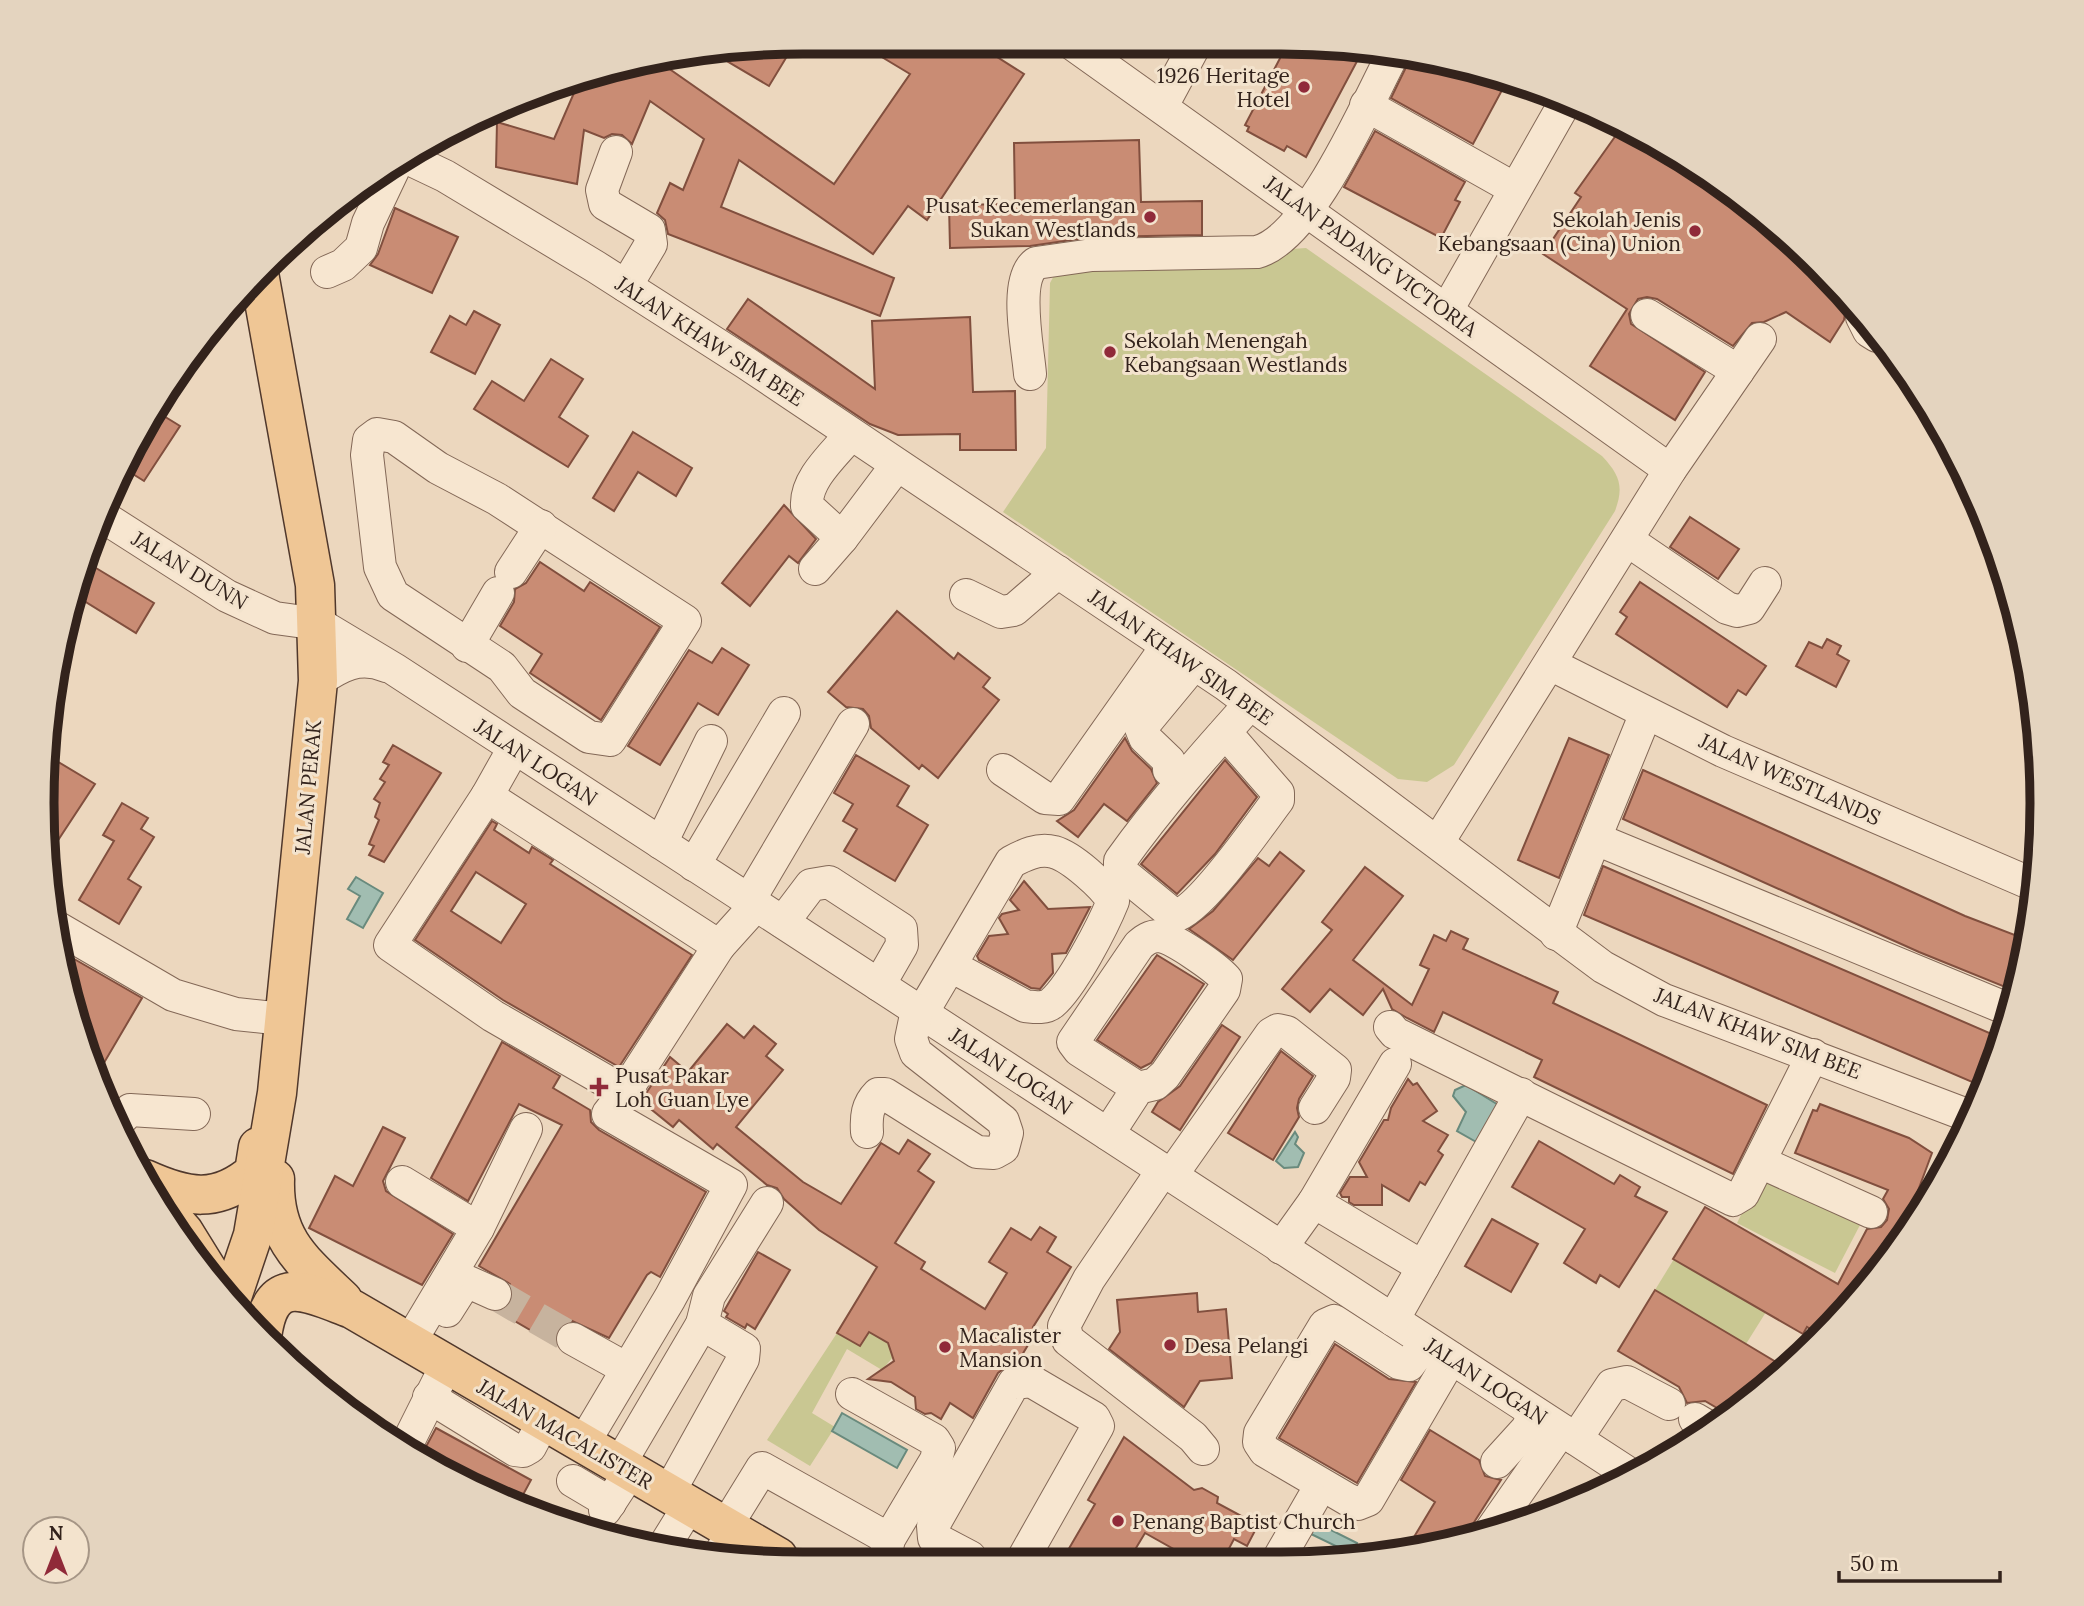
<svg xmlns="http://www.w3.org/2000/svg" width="2084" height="1606" font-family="Lora,serif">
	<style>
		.green { fill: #c9c792 }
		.water { fill: #a1bdb1; stroke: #698a7d; stroke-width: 2 }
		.building { fill: #c98c74; stroke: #814f3e; stroke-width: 2; fill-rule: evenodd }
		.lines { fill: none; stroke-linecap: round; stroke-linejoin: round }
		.minor-tunnel { stroke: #c7b39e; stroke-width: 32; stroke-dasharray: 32 16; stroke-linecap: butt }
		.minor-casing { stroke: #836857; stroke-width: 34 }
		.major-casing { stroke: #50382c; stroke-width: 41 }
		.minor { stroke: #f7e6d0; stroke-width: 32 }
		.major { stroke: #efc695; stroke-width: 38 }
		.poi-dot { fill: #902a39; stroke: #f3e3cd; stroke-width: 2.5 }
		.labels { text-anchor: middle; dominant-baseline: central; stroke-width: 6; stroke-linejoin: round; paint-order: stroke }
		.poi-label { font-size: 21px; fill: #33231c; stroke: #f3e3cd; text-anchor: start }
		.street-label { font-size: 21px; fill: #33231c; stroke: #f3e3cd }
		.rim { fill: none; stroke: #33231c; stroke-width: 9 }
	</style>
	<rect width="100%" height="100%" fill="#ecd7be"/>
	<g class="green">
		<path d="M1306,248L1602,456C1620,475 1624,487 1615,511L1454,765L1427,782L1398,779L1003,512L1046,448L1050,283L1056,272L1079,263Z"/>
		<path d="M1761,1175L1860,1225L1835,1273L1737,1223Z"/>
		<path d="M1674,1259L1766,1312L1746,1344L1655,1290Z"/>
		<path d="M869,1332L893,1346V1357L882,1370L847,1349L812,1413L835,1427L810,1466L767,1440L837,1333L860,1346Z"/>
	</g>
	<g class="water">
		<path d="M356,877L383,893L363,928L347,919L360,896L348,889Z"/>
		<path d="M1466,1085L1500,1106L1478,1143L1457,1131L1466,1112L1453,1096L1455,1090Z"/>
		<path d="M1295,1132L1298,1137L1295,1144L1304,1153L1298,1167L1284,1168L1276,1161Z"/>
		<path d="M842,1413L907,1450L897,1468L832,1431Z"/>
		<path d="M1317,1523L1357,1543L1352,1554L1311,1534Z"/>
	</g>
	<g class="building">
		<path d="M857,42L975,43L1024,74L927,220L908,206L873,254L739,160L721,207L894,278L880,316L668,234L665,220L657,213L670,183L683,190L704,139L650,101L632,144L622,135L612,134L604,138L584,130L577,184L496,167L497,122L554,139L580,79L606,68L658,61L834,184L910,74Z"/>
		<path d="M795,43L769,86L715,54Z"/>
		<path d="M1288,43L1330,44L1363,50L1306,157L1287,146L1284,151L1247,131L1249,127L1245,125Z"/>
		<path d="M1410,59L1508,79L1473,144L1391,98Z"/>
		<path d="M1624,124L1744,199L1819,265L1851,303L1846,307L1844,320L1830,342L1786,312L1764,322L1752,323L1733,346L1657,299L1647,297L1638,299L1629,314L1631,324L1705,372L1675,420L1590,366L1627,309L1543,254L1581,197L1575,193Z"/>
		<path d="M1375,131L1465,182L1455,200L1460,202L1441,238L1344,187Z"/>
		<path d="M1139,140L1141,202L1202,201V235L1092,237L1030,246L950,248L949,205L1015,204L1014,143Z"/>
		<path d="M395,208L458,237L432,293L370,265L378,254Z"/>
		<path d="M748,299L875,389L872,321L970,317L973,392L1015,391L1016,450H960V434L898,435L870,424L727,329Z"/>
		<path d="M474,311L500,325L475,374L431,352L450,316L466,325Z"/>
		<path d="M551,359L583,379L559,417L588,436L568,467L474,409L492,381L524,401Z"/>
		<path d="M154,410L180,426L144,481L125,469L144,423Z"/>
		<path d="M633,432L692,468L676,496L638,472L614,511L593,498Z"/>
		<path d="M784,505L816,539L798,563L789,556L750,606L722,583Z"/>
		<path d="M1690,517L1739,549L1718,579L1670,547Z"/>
		<path d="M86,562L154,603L136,633L73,594Z"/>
		<path d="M540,562L584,591L590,582L660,627L601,720L530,673L542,654L500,626L514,602L515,589L526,583Z"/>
		<path d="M1640,582L1766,666L1746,695L1738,690L1727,707L1616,634L1627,617L1620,612Z"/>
		<path d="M897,611L954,659L958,653L990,678L983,687L999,700L938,778L922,765L919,769L871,728L869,716L863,709L846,707L828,692Z"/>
		<path d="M1827,639L1841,646L1837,654L1849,661L1836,687L1796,666L1809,642L1822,648Z"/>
		<path d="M722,648L749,665L718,715L698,703L660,765L628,746L689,650L712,663Z"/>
		<path d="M1125,738L1132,751L1151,769L1157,783L1127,821L1104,804L1078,837L1057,821L1074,810Z"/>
		<path d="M1569,738L1609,755L1559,878L1518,860Z"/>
		<path d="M393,745L441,773L384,862L369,855L374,846L369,844L379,820L375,817L380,803L374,799L385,782L380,779L389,765L383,762Z"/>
		<path d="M856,755L909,786L897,806L928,825L895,881L844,851L857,829L843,821L853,804L834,793Z"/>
		<path d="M55,760L95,784L49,854L42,803L46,775Z"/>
		<path d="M1225,760L1257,797L1215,854L1177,894L1141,864Z"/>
		<path d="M1643,770L1965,916L2028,940L2015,991L1919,952L1623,819Z"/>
		<path d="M122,803L148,818L141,829L154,837L128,879L141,887L119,924L79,900L114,841L103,835Z"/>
		<path d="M492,821L497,824L494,830L529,853L532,847L553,860L550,864L692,955L619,1067L503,1000L415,940ZM476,872L526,904L501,943L451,911Z"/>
		<path d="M1280,852L1304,871L1233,960L1189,929L1213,911L1258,858L1269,866Z"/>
		<path d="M1603,866L2001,1038L1986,1088L1584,915Z"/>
		<path d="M1365,867L1403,896L1353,960L1412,1005L1429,969L1420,965L1434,935L1446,941L1451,931L1468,939L1463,949L1558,992L1553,1003L1767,1105L1733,1174L1534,1077L1542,1060L1443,1012L1434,1032L1407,1018L1392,1009L1383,989L1363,1015L1330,989L1310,1012L1282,989L1332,930L1322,922Z"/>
		<path d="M1024,881L1048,909L1090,907L1066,953L1052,954L1053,973L1040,989L1031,988L979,960L977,956L989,936L1008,934L999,918L1002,914L1019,910L1010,900Z"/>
		<path d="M62,952L142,998L101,1068L89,1061L68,1000Z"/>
		<path d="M1157,955L1204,984L1151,1063L1141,1068L1097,1040Z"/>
		<path d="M727,1024L744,1038L754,1026L776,1044L766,1056L783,1070L736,1127L803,1182L841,1204L881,1143L899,1154L908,1140L930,1154L918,1171L934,1182L895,1243L925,1262L921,1269L985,1309L1007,1273L989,1262L1011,1228L1031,1240L1040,1227L1056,1237L1047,1252L1071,1267L1033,1327L1037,1330L1022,1355L998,1373L973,1418L950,1403L941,1419L931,1413L925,1414L916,1409L915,1397L891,1382L868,1379L894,1361L888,1343L869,1332L860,1346L837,1333L877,1267L819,1230L784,1199L777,1188L767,1185L717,1144L713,1149L679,1120L673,1127L641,1101L670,1057L688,1072Z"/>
		<path d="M1222,1025L1240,1037L1180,1130L1152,1112L1158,1102L1180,1086Z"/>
		<path d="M502,1042L560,1076L553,1088L590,1110L591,1122L599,1130L706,1192L660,1277L651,1272L647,1275L609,1338L572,1321L557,1330L556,1345L499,1312L512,1301L510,1284L479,1266L562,1125L519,1104L468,1201L431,1178Z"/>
		<path d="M1281,1051L1313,1076L1299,1099L1297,1108L1299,1117L1273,1160L1228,1133Z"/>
		<path d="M1408,1079L1413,1085L1417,1083L1437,1111L1423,1121L1448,1135L1438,1151L1443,1155L1425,1185L1420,1182L1409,1201L1382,1185V1205H1354L1349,1202V1197H1342L1340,1193L1350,1177H1367L1359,1162L1384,1120H1388L1391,1108Z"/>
		<path d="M1820,1104L1909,1138L1932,1153L1897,1247L1823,1337L1807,1327L1803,1334L1673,1259L1705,1207L1838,1284L1867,1229L1881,1227L1887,1220L1889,1209L1883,1199L1888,1190L1795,1153L1813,1110L1817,1111Z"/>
		<path d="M383,1127L405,1138L383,1181L386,1191L453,1234L422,1285L309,1228L335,1176L353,1186Z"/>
		<path d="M1539,1141L1614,1184L1620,1175L1640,1187L1635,1196L1667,1212L1619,1287L1600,1275L1596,1283L1564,1263L1585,1229L1512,1187Z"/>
		<path d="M1492,1219L1538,1244L1511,1292L1465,1266Z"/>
		<path d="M758,1252L790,1270L755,1329L747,1324L745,1328L726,1317L728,1314L724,1311Z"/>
		<path d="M1655,1290L1746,1344L1786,1368L1729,1415L1705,1401L1687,1403L1679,1387L1618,1351Z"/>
		<path d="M1197,1293L1198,1312L1226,1309L1232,1378L1200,1381L1184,1407L1109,1349L1120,1332L1117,1300Z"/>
		<path d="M1335,1344L1389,1379L1416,1382L1357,1483L1279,1438Z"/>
		<path d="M436,1428L531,1480L518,1504L421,1456Z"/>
		<path d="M1430,1430L1479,1460L1485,1476L1501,1480L1464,1538L1405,1552L1435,1502L1401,1480Z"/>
		<path d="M1124,1437L1194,1490L1202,1488L1218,1497L1217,1503L1258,1525L1247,1546L1234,1539L1224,1558H1174L1177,1551L1145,1533L1130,1558L1064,1557L1095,1504L1088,1500Z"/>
	</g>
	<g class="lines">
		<path class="minor-tunnel" d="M495,1294L573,1339"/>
		<g class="minor-casing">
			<g id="minor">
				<path d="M1071,43L1670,470"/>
				<path d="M1366,105L1515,189"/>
				<path d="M1162,106L1196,43"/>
				<path d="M616,152L602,190L605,204L649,230L651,244L626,286"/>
				<path d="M405,157L445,176L596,267L746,363L1226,685L1603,967L1664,1000L1972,1117"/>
				<path d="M327,272L343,265L361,248L368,223L396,164"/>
				<path d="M1447,310L1567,99"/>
				<path d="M1647,315L1738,371"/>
				<path d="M1862,317L1869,331L1877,336"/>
				<path d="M1030,374C1028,347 1013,280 1036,263L1092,255L1257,252C1310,238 1366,105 1392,56"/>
				<path d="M377,434L394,437L438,468L497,499L685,621L610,740L589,737L522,693L502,667L393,595L380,567L367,455L369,440Z"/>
				<path d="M105,518L227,596L275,618L319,624L394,669L1628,1473"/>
				<path d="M842,538L897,465"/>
				<path d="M1627,540L1727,608L1737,611L1749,608L1765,583"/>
				<path d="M815,569L842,538L807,506C805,479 835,454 851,434"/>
				<path d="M511,572L541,526"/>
				<path d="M966,595L1001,612L1014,610L1058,572"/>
				<path d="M467,646L498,593"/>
				<path d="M1550,664L1723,751L2034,885"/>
				<path d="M318,681C340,666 359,655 386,666"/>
				<path d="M1225,732L1278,793V800C1259,825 1201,910 1175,916L1120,871V861C1160,805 1205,754 1250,704"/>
				<path d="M514,748L487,796L719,946L756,905"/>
				<path d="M1003,770L1045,798L1059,799L1167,646"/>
				<path d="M1169,770V761L1145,738L1141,728L1194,664"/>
				<path d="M487,796L390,945L493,1016L625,1092L719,946"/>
				<path d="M1596,839L2010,1010"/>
				<path d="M1438,842L1670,470L1760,339"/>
				<path d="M661,843L711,741"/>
				<path d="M694,865L784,713"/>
				<path d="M749,900L853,724"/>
				<path d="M783,922L811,885L829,882L901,929L902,945L879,985"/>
				<path d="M58,928L173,995L236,1014L283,1019"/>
				<path d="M1556,934L1646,713"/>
				<path d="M922,1013L1011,862C1024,855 1038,848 1054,852C1072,857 1104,886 1113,901C1103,926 1072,986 1052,1003C1045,1009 1034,1007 1025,1006L951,966"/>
				<path d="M1390,1027L1395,1033L1733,1200L1743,1194L1813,1055"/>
				<path d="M116,1124L130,1110L194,1114"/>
				<path d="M867,1132C866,1117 867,1105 878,1094H885L977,1152L994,1153L1003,1148L1007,1133L1003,1121L916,1053L911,1039L917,1010"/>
				<path d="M1108,1134L1138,1088L1155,1084L1165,1075L1224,990L1226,979C1215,967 1174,938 1159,936C1150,936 1145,940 1139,945L1073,1042L1079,1050L1138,1088"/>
				<path d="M1760,1162L1871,1212"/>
				<path d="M1163,1170L1089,1279L1064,1326L1068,1340L1193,1437L1203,1449"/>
				<path d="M1171,1176L1271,1034L1278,1030L1287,1032L1335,1070L1334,1078L1315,1108"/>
				<path d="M402,1182L478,1228"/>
				<path d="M1314,1202L1423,1267"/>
				<path d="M1281,1248L1314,1202L1395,1064"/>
				<path d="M447,1311L466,1281L495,1294"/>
				<path d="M1393,1320L1521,1094"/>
				<path d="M573,1339L627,1369"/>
				<path d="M410,1342L478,1228L526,1129"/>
				<path d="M1426,1342L1409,1365L1399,1363L1334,1321L1325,1325L1260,1433L1259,1442L1265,1451L1347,1499L1358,1504L1368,1500L1451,1358"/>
				<path d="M852,1394L934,1440L939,1448L936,1460L889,1539L885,1557"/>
				<path d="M429,1397L515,1450L523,1451L530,1447L543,1422"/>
				<path d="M1695,1419L1712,1429"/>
				<path d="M1576,1439L1612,1385L1627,1382L1669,1404"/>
				<path d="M583,1444L670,1298L731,1185L608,1114L625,1092"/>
				<path d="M405,1448L440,1378"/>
				<path d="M1497,1462L1527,1429L1535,1413"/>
				<path d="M619,1465L702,1324L709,1296L767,1203"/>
				<path d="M573,1481L610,1503"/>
				<path d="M668,1494L743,1359L744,1349L702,1324"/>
				<path d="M605,1510L630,1472"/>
				<path d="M725,1528L762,1468L889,1539"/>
				<path d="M1490,1532L1561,1430"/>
				<path d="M663,1548L689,1506"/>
				<path d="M718,1557L733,1532"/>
				<path d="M970,1557L934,1538L933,1526L1014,1383L1031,1381L1094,1418L1098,1426L1024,1557"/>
				<path d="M1279,1558L1313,1499"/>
			</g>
		</g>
		<g class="major-casing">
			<g id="major">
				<path d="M145,1179C187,1198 217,1204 254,1172L258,1147"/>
				<path d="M275,1179C273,1239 302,1261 343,1300"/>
				<path d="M157,1201L184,1232L210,1274"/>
				<path d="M231,1300L253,1235L277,1093L318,681L315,585L259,273"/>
				<path d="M262,1337C271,1271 306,1292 352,1309L778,1557"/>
			</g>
		</g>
		<use href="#minor" class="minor"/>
		<use href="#major" class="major"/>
	</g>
	<g class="poi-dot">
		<circle cx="1304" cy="87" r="7"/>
		<circle cx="1150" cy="217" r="7"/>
		<circle cx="1695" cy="231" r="7"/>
		<circle cx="1110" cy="352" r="7"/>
		<path d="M595.5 1076.5h7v7h7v7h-7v7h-7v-7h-7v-7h7z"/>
		<circle cx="1170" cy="1345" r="7"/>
		<circle cx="945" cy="1347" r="7"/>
		<circle cx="1118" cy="1521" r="7"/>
	</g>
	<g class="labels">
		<g class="poi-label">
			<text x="1290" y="75" text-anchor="end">1926 Heritage<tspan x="1290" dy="24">Hotel</tspan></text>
			<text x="1136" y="205" text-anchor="end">Pusat Kecemerlangan<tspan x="1136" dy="24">Sukan Westlands</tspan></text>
			<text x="1681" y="219" text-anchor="end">Sekolah Jenis<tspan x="1681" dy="24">Kebangsaan (Cina) Union</tspan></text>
			<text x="1124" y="340">Sekolah Menengah<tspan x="1124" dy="24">Kebangsaan Westlands</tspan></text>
			<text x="615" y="1075">Pusat Pakar<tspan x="615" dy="24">Loh Guan Lye</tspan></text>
			<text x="959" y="1335">Macalister<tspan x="959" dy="24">Mansion</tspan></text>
			<text x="1184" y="1345">Desa Pelangi</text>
			<text x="1132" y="1521">Penang Baptist Church</text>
		</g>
		<g class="street-label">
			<text transform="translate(1371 256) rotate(36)">JALAN PADANG VICTORIA</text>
			<text transform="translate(710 341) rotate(33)">JALAN KHAW SIM BEE</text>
			<text transform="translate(190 570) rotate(31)">JALAN DUNN</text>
			<text transform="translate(1181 657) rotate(35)">JALAN KHAW SIM BEE</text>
			<text transform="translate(536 762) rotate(33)">JALAN LOGAN</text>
			<text transform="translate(1790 779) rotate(24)">JALAN WESTLANDS</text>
			<text transform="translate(308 787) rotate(-85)">JALAN PERAK</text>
			<text transform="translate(1758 1033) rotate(21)">JALAN KHAW SIM BEE</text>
			<text transform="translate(1011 1071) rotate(33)">JALAN LOGAN</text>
			<text transform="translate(1486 1381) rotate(33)">JALAN LOGAN</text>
			<text transform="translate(565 1434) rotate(30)">JALAN MACALISTER</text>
		</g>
	</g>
	<path d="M0 0H2084V1606H0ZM803 54H1281A749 749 0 0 1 2030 803V803A749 749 0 0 1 1281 1552H803A749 749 0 0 1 54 803V803A749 749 0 0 1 803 54Z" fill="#e4d4bf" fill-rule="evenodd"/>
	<path class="rim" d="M803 54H1281A749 749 0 0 1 2030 803V803A749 749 0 0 1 1281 1552H803A749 749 0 0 1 54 803V803A749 749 0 0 1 803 54Z"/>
	<g transform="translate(56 1550)"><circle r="33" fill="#f3e3cd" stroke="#a69686" stroke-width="2"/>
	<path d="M0-5L12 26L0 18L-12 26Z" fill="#902a39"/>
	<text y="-10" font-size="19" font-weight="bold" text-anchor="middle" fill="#33231c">N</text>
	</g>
	<path d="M1839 1571v10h161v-10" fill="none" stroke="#33231c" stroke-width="3.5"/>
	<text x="1850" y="1571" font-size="21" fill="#33231c" stroke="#f3e3cd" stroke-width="5" paint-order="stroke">50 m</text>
</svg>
